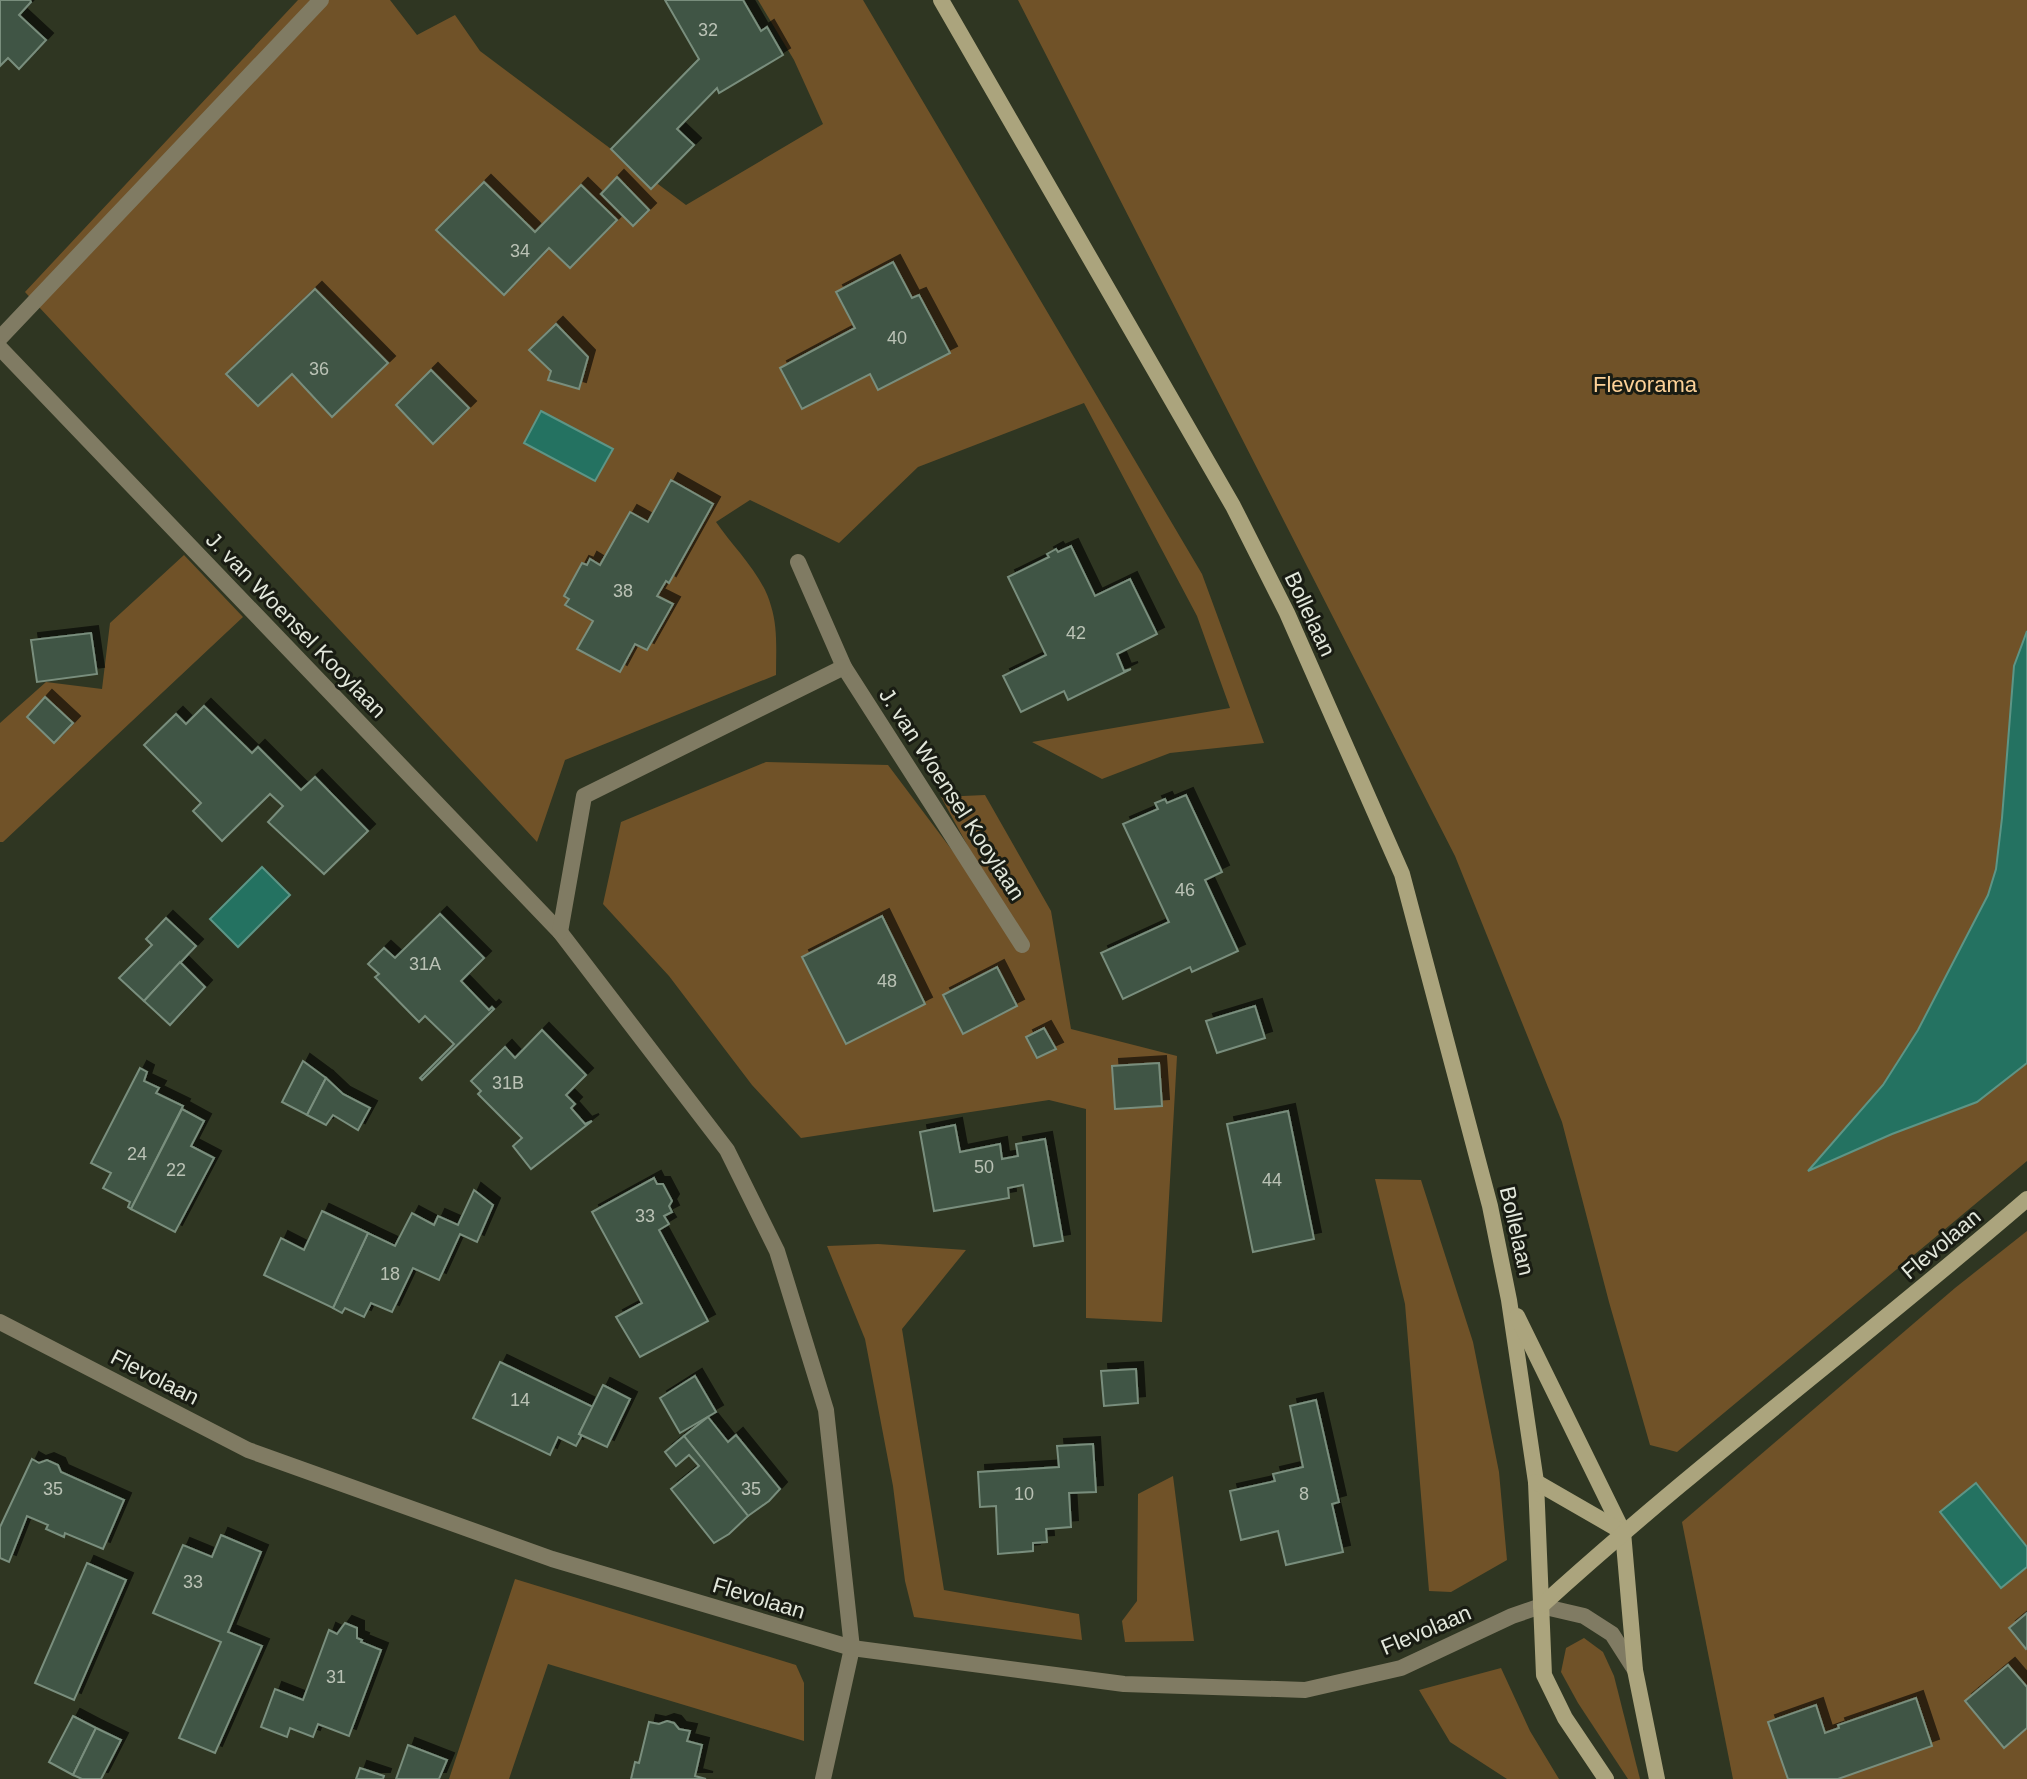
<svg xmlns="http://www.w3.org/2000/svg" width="2027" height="1779" font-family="Arial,sans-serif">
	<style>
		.green { fill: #705228 }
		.water { fill: #247261; stroke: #5d9586; stroke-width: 2 }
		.building { fill: #405444; stroke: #798e7d; stroke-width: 2; filter: url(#shadow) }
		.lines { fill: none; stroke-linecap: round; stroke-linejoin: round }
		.street { stroke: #807b63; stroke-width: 16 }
		.secondary { stroke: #aba47d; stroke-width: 16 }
		.labels { text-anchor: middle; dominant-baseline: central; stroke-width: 6; stroke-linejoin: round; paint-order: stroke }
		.number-label { font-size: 18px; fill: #bac2b5 }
		.park-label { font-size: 22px; fill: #fdd197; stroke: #191c13 }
		.street-label { font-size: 22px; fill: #e2e7db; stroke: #191c13 }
	</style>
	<defs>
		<filter id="shadow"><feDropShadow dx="7" dy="-7" stdDeviation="0" flood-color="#0009"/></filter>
	</defs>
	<rect width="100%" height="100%" fill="#2f3622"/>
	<g class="green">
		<path d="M298,0H390L417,35L455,15L480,51L686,205L823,124L794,60L758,0H863L1202,574L1264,743L1170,753L1102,779L1032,742L1230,708L1197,616L1084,403L918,467L839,543L750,500L716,522C733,547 763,575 771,606C778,628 776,652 776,675L565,760L537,842L25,292Z"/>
		<path d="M1018,0H2027V1161L1677,1452L1650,1445L1609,1302L1562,1122L1455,856Z"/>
		<path d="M184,555L243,617L3,842H0V723L46,682L102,689L110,623Z"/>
		<path d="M766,762L888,765L1018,938L941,797L985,795L1051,911L1071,1029L1177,1056L1162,1322L1086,1318V1109L1049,1100L801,1138L752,1085L669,976L603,904L621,822Z"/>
		<path d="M1375,1179L1421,1180L1473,1342L1499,1472L1507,1560L1451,1592L1429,1591L1405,1304Z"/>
		<path d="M2027,1231V1779H1733L1682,1522L1955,1288Z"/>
		<path d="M878,1244L966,1250L902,1329L944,1590L1079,1614L1082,1640L914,1617L905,1581L893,1486L865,1339L827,1246Z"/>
		<path d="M1173,1476L1194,1641L1125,1642L1122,1621L1137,1601L1138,1494Z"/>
		<path d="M515,1579L796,1665L804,1683V1741L548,1664L509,1779H449Z"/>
		<path d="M1584,1638L1603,1652L1614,1676L1640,1779H1628L1578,1703L1561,1672L1566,1648Z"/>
		<path d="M1501,1668L1530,1731L1559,1779H1507L1450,1742L1419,1690Z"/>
	</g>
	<g class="water">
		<path d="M541,411L613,449L595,481L524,443Z"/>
		<path d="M2027,631V1063L1977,1102L1892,1134L1808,1171L1883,1085L1918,1030L1988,895L1996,869L2002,818L2014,666Z"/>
		<path d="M262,867L290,895L238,947L210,919Z"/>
		<path d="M1976,1483L2027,1547V1567L2001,1588L1940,1512Z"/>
	</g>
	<g class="building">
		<path d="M0,0H30L31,2L19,15L46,40L19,69L8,58L0,66Z"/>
		<path d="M665,0H743L761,31L767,27L783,55L719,93L717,88L677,129L694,145L651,189L611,149L699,59Z"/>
		<path d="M617,177L649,210L633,226L601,194Z"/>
		<path d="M484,182L535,232L581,185L617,220L570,268L549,248L504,295L436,230Z"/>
		<path d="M893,262L912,298L919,295L950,353L878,390L870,374L802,409L780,368L855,328L836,292Z"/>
		<path d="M315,289L388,363L332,417L292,374L258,406L226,374Z"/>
		<path d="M556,324L588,357L579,389L548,380L551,371L529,350Z"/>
		<path d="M431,370L469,408L433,444L396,405Z"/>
		<path d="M671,480L713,504L669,583L666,581L657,596L673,604L647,650L635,644L620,672L577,649L593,621L565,605L569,599L564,596L582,563L587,565L590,559L600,565L630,512L648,522Z"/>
		<path d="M1071,546L1095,596L1130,579L1157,634L1117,654L1124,671L1131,669L1068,700L1064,691L1021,712L1003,676L1046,655L1008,577L1049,557L1047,554L1056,549L1058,552Z"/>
		<path d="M91,633L97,674L37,682L31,640Z"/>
		<path d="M45,697L73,723L54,743L27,717Z"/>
		<path d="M204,706L252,753L258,747L301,790L315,777L368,831L324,874L268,822L283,806L270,794L222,841L193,811L201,803L144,745L176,714L186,724Z"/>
		<path d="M1186,795L1222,872L1205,880L1238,951L1192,972L1190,967L1123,999L1101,953L1169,922L1123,824L1158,809L1155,803L1165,799L1167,803Z"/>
		<path d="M440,914L484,958L461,981L489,1010L492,1007L494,1009L422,1080L420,1078L454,1044L425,1016L419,1022L375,977L379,974L368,964L384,948L395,958Z"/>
		<path d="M882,916L925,1004L846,1044L802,957Z"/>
		<path d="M166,918L196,946L144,1001L119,978L152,945L146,939Z"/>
		<path d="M180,962L205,987L170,1025L144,1001Z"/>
		<path d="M997,967L1017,1006L963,1034L943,995Z"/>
		<path d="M1255,1006L1265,1038L1217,1053L1206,1021Z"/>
		<path d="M1044,1028L1056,1049L1037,1058L1026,1037Z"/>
		<path d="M542,1030L586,1075L566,1095L575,1104L571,1108L585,1124L592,1121L531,1169L513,1146L522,1138L478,1094L481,1091L471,1081L505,1047L515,1058Z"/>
		<path d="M303,1061L326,1078L307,1115L282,1102Z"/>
		<path d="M1159,1063L1162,1106L1115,1109L1112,1066Z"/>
		<path d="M140,1068L147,1072L144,1081L159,1088L156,1093L183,1106L131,1209L128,1207L130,1202L103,1188L111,1173L91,1163Z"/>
		<path d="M326,1078L343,1094L370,1108L358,1130L333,1115L326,1125L307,1115Z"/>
		<path d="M182,1109L204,1121L191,1146L214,1158L175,1232L131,1209Z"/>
		<path d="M1288,1111L1314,1239L1253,1252L1227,1124Z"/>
		<path d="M955,1125L960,1152L1000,1144L1002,1159L1018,1156L1016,1144L1045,1139L1063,1241L1034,1246L1023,1185L1008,1188L1009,1198L934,1211L920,1132Z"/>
		<path d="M654,1178L657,1184H663L672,1201L669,1206L672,1212L664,1216L669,1224L659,1230L708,1321L640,1357L616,1317L642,1303L592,1212Z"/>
		<path d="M474,1190L493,1205L477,1242L460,1234L439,1280L413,1268L392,1312L371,1303L364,1317L345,1308L342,1313L333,1308L368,1233L395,1246L412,1213L434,1225L438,1216L458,1225Z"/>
		<path d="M322,1211L368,1233L333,1308L264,1275L281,1238L304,1250Z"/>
		<path d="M500,1362L593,1407L579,1434L582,1435L576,1446L558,1437L550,1455L473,1418Z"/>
		<path d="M1136,1369L1138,1403L1104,1406L1101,1371Z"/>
		<path d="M695,1376L716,1412L680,1433L660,1398Z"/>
		<path d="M603,1385L630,1399L607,1447L579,1434Z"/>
		<path d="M1316,1400L1339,1502L1332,1504L1343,1552L1286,1565L1278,1531L1241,1540L1230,1491L1275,1481L1273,1474L1303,1467L1290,1406Z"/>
		<path d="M708,1417L728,1442L736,1435L780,1489L769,1501L748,1516L684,1436Z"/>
		<path d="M684,1436L748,1516L729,1534L714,1543L671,1489L699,1466L689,1455L676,1466L665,1452Z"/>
		<path d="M1093,1444L1096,1492L1069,1493L1071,1527L1046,1529L1047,1542L1033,1543V1551L998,1554L996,1506L980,1507L978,1472L1059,1467L1057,1446Z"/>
		<path d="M32,1459L39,1463L47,1460L58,1465L61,1472L124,1500L103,1549L65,1533L64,1537L46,1529L48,1525L27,1516L9,1562L0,1558V1527Z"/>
		<path d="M221,1535L261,1552L228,1632L262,1646L215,1753L179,1738L221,1642L153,1613L183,1545L212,1557Z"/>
		<path d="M87,1563L126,1580L74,1700L35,1683Z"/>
		<path d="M2027,1613V1648L2026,1649L2009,1628Z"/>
		<path d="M345,1623L357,1628V1638L362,1640L361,1642L381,1650L349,1736L318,1724L313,1737L290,1728L287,1737L261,1727L275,1689L303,1700L329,1630L337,1634Z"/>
		<path d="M2008,1665L2027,1687V1728L2004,1748L1965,1701Z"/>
		<path d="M1916,1698L1932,1746L1838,1779H1788L1768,1722L1816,1705L1825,1733L1839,1728L1838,1725Z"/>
		<path d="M73,1716L96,1728L73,1775L49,1762Z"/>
		<path d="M667,1721L674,1723L679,1729L690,1731L687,1741L702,1745L695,1776L706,1779H631L635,1762L639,1763L649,1722L659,1724Z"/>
		<path d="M96,1728L121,1740L101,1779H82L73,1775Z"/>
		<path d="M408,1745L447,1760L439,1779H396Z"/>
		<path d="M360,1768L384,1776L383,1779H356Z"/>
	</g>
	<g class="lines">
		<g class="street">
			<path d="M0,338L321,0"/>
			<path d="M0,348L560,932L727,1150L777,1251L826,1410L852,1648L823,1779"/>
			<path d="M798,562L844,667L1022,945"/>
			<path d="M560,932L584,796L844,667"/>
			<path d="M0,1322L248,1450L552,1559L852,1648L1124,1684L1305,1690L1401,1668L1512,1616L1541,1606L1584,1616L1612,1634L1635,1670"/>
		</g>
		<g class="secondary">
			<path d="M941,0L1233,506L1287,613L1402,874L1490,1206L1509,1300L1536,1482L1544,1675L1565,1718L1606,1779"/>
			<path d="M1517,1316L1623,1532L1635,1670L1657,1779"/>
			<path d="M1536,1482L1621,1531"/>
			<path d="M1541,1606C1697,1464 1867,1337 2027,1199"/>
		</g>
	</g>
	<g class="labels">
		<g class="number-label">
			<text x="708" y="30">32</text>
			<text x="520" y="251">34</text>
			<text x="897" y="338">40</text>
			<text x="319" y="369">36</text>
			<text x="623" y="591">38</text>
			<text x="1076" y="633">42</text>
			<text x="1185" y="890">46</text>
			<text x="425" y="964">31A</text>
			<text x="887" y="981">48</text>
			<text x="508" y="1083">31B</text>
			<text x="137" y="1154">24</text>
			<text x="984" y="1167">50</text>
			<text x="176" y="1170">22</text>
			<text x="1272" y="1180">44</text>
			<text x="645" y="1216">33</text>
			<text x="390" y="1274">18</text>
			<text x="520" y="1400">14</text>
			<text x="53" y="1489">35</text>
			<text x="751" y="1489">35</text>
			<text x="1024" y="1494">10</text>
			<text x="1304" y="1494">8</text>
			<text x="193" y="1582">33</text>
			<text x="336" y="1677">31</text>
		</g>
		<g class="park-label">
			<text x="1645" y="384">Flevorama</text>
		</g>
		<g class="street-label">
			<text transform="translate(1310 614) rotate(65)">Bollelaan</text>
			<text transform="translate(296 625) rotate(46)">J. van Woensel Kooylaan</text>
			<text transform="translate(952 794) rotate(57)">J. van Woensel Kooylaan</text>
			<text transform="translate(1517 1231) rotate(77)">Bollelaan</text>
			<text transform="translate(1941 1244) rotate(-40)">Flevolaan</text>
			<text transform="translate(155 1377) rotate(27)">Flevolaan</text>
			<text transform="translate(759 1598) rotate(17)">Flevolaan</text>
			<text transform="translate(1426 1630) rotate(-23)">Flevolaan</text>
		</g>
	</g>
</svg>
